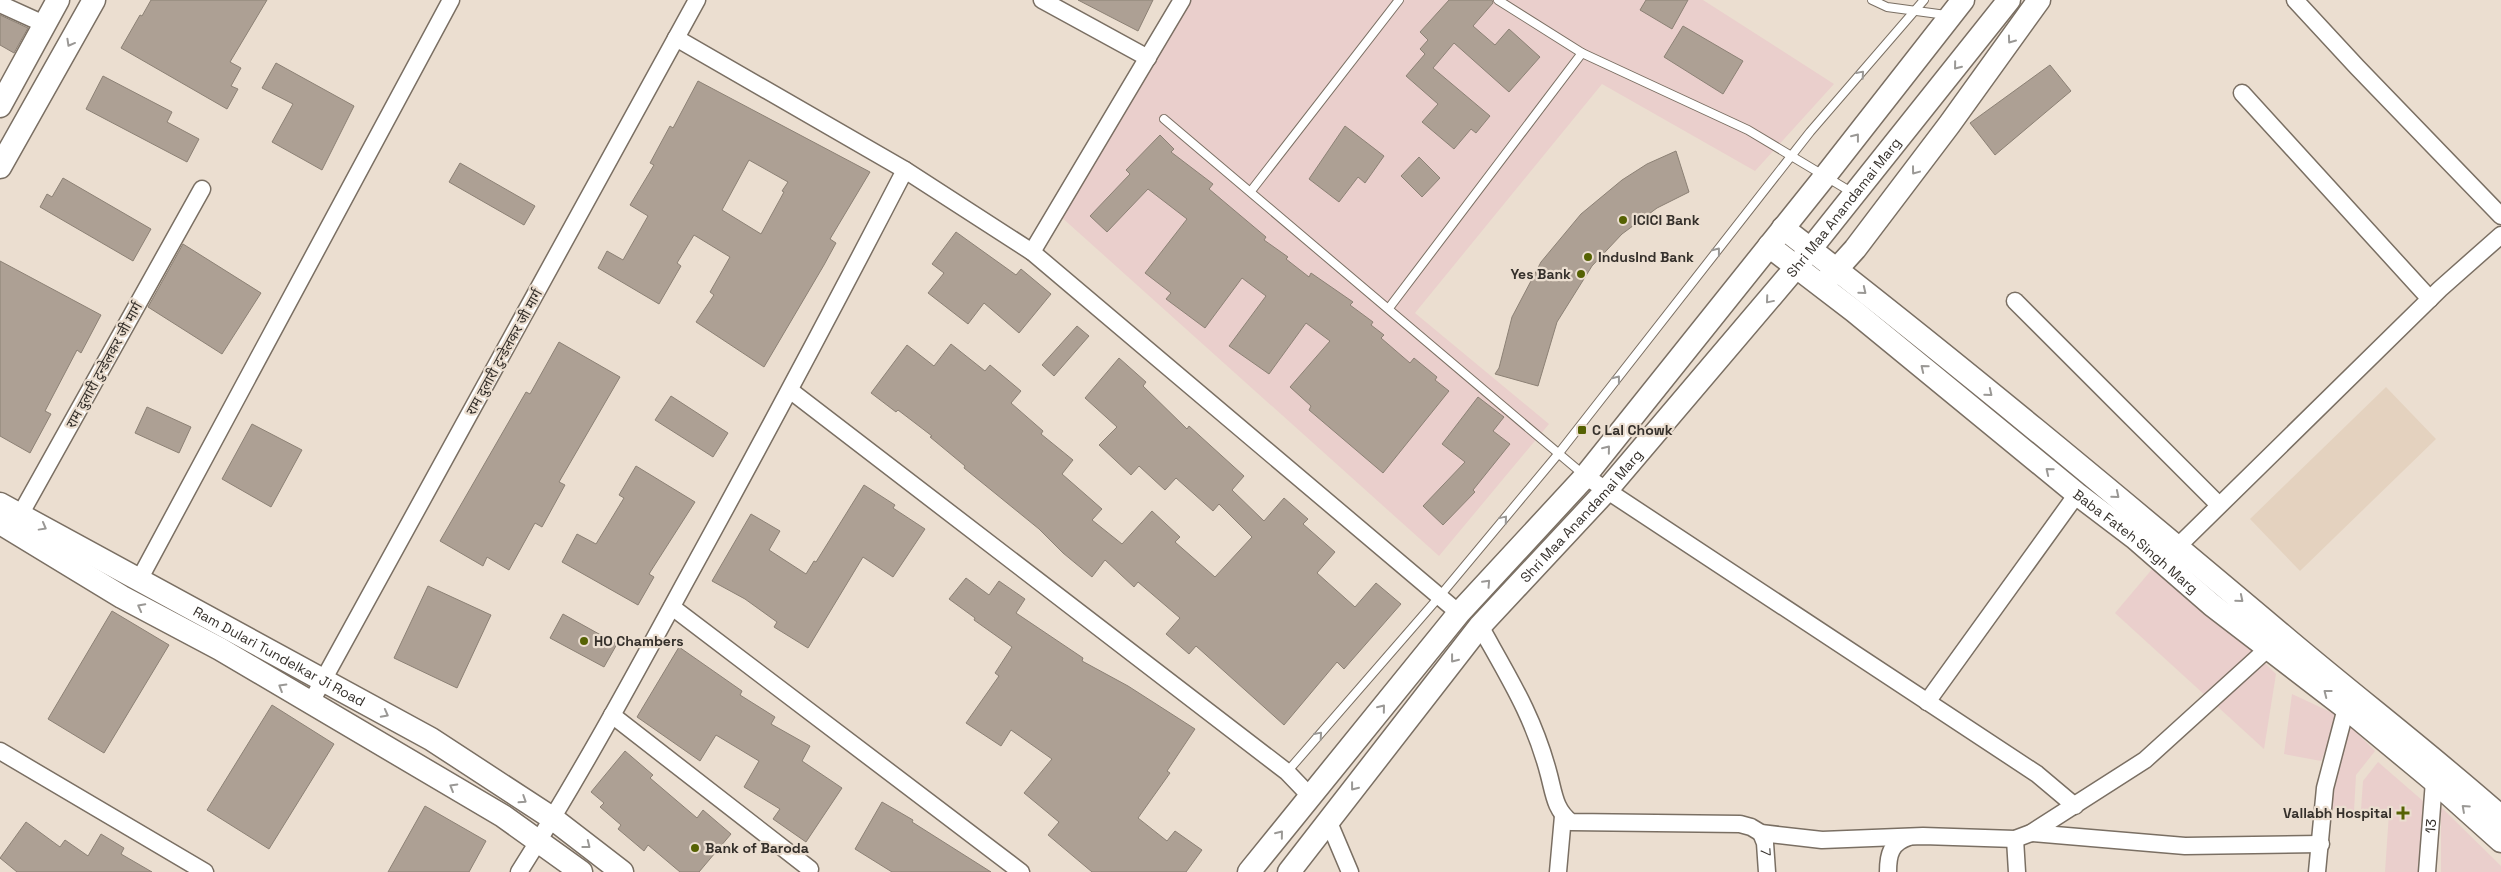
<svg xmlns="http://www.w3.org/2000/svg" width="2501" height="872" font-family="'Space Grotesk','Noto Sans Devanagari',sans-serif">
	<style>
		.commercial { fill: #eacfcc }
		.built { fill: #e4d2bf }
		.building { fill: #ada094; stroke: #8c8175; fill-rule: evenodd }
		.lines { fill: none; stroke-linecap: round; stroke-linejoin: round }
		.lane-casing { stroke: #7a6f63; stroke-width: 10 }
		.street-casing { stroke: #7a6f63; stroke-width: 19 }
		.secondary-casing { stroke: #7a6f63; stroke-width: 25 }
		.lane { stroke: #fff; stroke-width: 8 }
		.street { stroke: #fff; stroke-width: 16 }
		.secondary { stroke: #fff; stroke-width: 22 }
		.oneway { stroke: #9a9895 }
		.poi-dot { fill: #556203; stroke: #ebded0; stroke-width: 2 }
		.labels { text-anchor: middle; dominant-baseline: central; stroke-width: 4.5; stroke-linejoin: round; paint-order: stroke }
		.street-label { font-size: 14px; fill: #35302b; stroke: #ebded0 }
		.poi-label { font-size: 14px; font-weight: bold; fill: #35302b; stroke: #ebded0; text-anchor: start }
	</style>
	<rect width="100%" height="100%" fill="#ebded0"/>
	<g class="commercial">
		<path d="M1186,0H1703L1834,84L1755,171L1602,84L1415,313L1549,424L1439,556L1059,215Z"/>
		<path d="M2159,561L2276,674L2264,749L2115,613Z"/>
		<path d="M2292,694L2339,716L2321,761L2284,754Z"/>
		<path d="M2343,719L2375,751L2356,775L2354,811L2324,808Z"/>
		<path d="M2378,762L2423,801L2418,872H2385L2389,813L2361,810L2363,781Z"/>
		<path d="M2441,807L2501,866V872H2441Z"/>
	</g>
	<path class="built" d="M2386,387L2436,439L2300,571L2250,519Z"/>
	<g class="building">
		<path d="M151,0H267L230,62L241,68L231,86L238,89L227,109L121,48L140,15L142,16Z"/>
		<path d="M1078,0H1153L1138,31Z"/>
		<path d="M1449,0H1492L1493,3L1473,26L1495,45L1509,29L1540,57L1509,92L1454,43L1433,68L1490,116L1476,133L1471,129L1454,149L1422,122L1438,104L1406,76L1425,54L1420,49L1428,40L1420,32Z"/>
		<path d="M1646,0H1688L1672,29L1640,10Z"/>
		<path d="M0,15L28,28L14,53L0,45Z"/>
		<path d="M1683,26L1743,61L1723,94L1664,57Z"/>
		<path d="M276,63L354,106L322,170L272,142L293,104L262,88Z"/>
		<path d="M2050,65L2071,91L1995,155L1970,123Z"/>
		<path d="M103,76L172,112L167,122L199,139L187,162L86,109Z"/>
		<path d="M698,81L870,172L830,239L836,243L824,265L764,367L696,322L714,295L710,292L730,257L694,235L677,263L681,266L659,304L598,268L607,251L623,260L648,216L630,205L654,165L650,163L670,126L673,128ZM749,160L788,182L782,191L784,192L761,234L722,210Z"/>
		<path d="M1345,126L1384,156L1365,183L1358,177L1339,202L1309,179Z"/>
		<path d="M1160,135L1174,149L1171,152L1213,184L1209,189L1266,237L1264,240L1288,257L1286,259L1309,277L1311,273L1353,302L1350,305L1373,322L1371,325L1384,335L1381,338L1410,363L1414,358L1437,377L1435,380L1449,391L1383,473L1309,410L1311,406L1290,387L1330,341L1306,323L1269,374L1229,346L1266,296L1242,278L1205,328L1166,299L1171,293L1145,273L1187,219L1148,189L1107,232L1090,216L1130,174L1126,170Z"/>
		<path d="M1676,151L1689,192L1657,208L1622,234L1592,266L1557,322L1538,386L1495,374L1499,368L1512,317L1541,262L1581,214L1622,180L1647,164Z"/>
		<path d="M1419,157L1440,178L1422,197L1401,176Z"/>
		<path d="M460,163L535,206L524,225L449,182Z"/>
		<path d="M63,178L151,229L133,261L40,207L47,194L52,197Z"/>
		<path d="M956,232L1016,275L1021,269L1051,294L1019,333L984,303L968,324L928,293L944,273L932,264Z"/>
		<path d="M183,244L261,293L222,354L148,307Z"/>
		<path d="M0,261L101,315L81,353L77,350L45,411L51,414L30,453L0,436Z"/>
		<path d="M1077,326L1089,336L1054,376L1042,365Z"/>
		<path d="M559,342L620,377L559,482L565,485L542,527L535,523L509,570L487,557L483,566L440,541L526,392L530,394Z"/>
		<path d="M951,344L985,371L990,365L1021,391L1011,403L1043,431L1041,434L1073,460L1062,474L1102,509L1092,520L1122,544L1152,511L1180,537L1175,542L1215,577L1252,537L1219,504L1213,511L1176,478L1165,490L1139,466L1131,475L1099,445L1117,427L1085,398L1119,358L1146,382L1143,386L1187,429L1189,426L1244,476L1232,490L1264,521L1284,498L1308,519L1303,524L1335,552L1317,573L1355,607L1376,583L1401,604L1344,669L1337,662L1284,725L1196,646L1189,654L1166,634L1180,618L1138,582L1134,587L1105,560L1092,577L1063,553L1039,529L964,468L965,466L930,437L932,436L898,410L896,412L871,393L907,345L934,366Z"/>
		<path d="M671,396L728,433L713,457L655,420Z"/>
		<path d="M1478,397L1504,417L1493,431L1510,444L1473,490L1475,492L1443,525L1423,506L1465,462L1442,444Z"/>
		<path d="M147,407L191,427L179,453L135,433Z"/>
		<path d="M252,424L302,450L271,507L222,479Z"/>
		<path d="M636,466L695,502L649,574L654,577L638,605L562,562L577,534L596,544L624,498L619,495Z"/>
		<path d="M864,485L895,505L893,508L925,529L893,577L863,557L808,648L774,627L777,622L745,599L712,581L751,514L780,531L769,550L806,574L814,561L816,562Z"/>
		<path d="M966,578L989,595L999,581L1025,599L1016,613L1083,658L1082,661L1128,686L1195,729L1167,771L1170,773L1138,818L1167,841L1175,831L1202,850L1186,872H1092L1048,835L1059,822L1024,793L1052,759L1011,730L1001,746L966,723L999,676L995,673L1012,647L974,620L975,618L949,599Z"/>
		<path d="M428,586L491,615L457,688L394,658Z"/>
		<path d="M112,611L169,645L104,753L48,719Z"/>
		<path d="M563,614L617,644L604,667L550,638Z"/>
		<path d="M679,647L742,691L740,695L775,717L771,724L810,746L802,761L842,788L806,842L773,819L780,809L744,787L759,761L716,735L700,761L637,717Z"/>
		<path d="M272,705L334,744L269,849L207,810Z"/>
		<path d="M625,751L653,775L650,778L697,818L703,810L731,834L699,872H680L648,845L644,851L618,829L621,825L600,807L604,803L591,792Z"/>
		<path d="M882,802L913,820L912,822L991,872H892L855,849Z"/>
		<path d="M425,806L486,841L469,872H388Z"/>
		<path d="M26,822L60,847L65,840L88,856L101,834L124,848L121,854L152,872H17L0,858Z"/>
	</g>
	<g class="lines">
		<g class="lane-casing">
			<g id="lane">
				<path d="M1498,0L1582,53L1748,130L1853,193"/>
				<path d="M1872,0L1887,7L1946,15"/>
				<path d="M1164,119L1584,475"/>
				<path d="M1251,191L1399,0"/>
				<path d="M1389,308L1582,53"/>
				<path d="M1287,772L1439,597L1559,453L1810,132L1924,0"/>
			</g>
		</g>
		<g class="street-casing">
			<g id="street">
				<path d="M1042,0L1148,58"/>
				<path d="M2295,0L2357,67L2501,216"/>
				<path d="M0,4L44,24"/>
				<path d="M676,38L905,170L1032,252L1459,613"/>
				<path d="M2242,93L2430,299"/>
				<path d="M1032,252L1182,0"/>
				<path d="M2015,301L2219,505"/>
				<path d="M791,391L1287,772L1311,797"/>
				<path d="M1585,476L2037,774L2075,806"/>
				<path d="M20,515L202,189"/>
				<path d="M2169,555L2440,289L2501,235"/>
				<path d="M139,580L451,0"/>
				<path d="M672,607L1021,872"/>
				<path d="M1480,626C1509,678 1534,717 1549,775C1554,794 1555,810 1571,822L1740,824L1751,827L1761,833L1822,840L1923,836L2015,839L2031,833L2145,760L2275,642"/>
				<path d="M1927,702L2077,494"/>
				<path d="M310,704L697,0"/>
				<path d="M612,715L810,869"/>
				<path d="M0,751L205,872"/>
				<path d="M1328,820L1350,872"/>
				<path id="s1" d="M1761,833L1765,843L1767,872"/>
				<path d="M2031,833L2185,846L2321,844"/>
				<path d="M2015,839L2017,872"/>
				<path d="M519,872C578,779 631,682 683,586C759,448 833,309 905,170"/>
				<path d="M1558,872L1563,816"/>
				<path d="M1888,872C1888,854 1891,843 1909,837"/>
				<path d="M2317,872L2325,788L2346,708L2350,701"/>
				<path id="s2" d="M2427,872L2434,781"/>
			</g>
		</g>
		<g class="secondary-casing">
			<g id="secondary">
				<path d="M0,106L58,0"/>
				<path d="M0,167L94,0"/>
				<path d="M1783,228C1953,359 2118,497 2282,635C2355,697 2430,754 2501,817"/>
				<path id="s3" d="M1769,246L1854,311L2077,494L2135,538L2212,605L2346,708L2434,781L2501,841"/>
				<path d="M1827,280L1855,249L1949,125L2039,0"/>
				<path id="s4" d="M0,504L431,739L552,818L622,872"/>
				<path d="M0,523L122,597L220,649L503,816L581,872"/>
				<path d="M1249,872L1459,613L1582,480L1826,175L1963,0"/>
				<path id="s5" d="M1289,872L1480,626L1606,491L1797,266L2009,0"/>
			</g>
		</g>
		<use href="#lane" class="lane"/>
		<use href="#street" class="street"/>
		<use href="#secondary" class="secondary"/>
	</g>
	<defs><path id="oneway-chevron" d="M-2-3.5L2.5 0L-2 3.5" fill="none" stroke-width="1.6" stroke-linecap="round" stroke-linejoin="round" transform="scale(1.25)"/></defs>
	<g class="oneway">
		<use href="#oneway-chevron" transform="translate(2011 40) rotate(126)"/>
		<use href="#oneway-chevron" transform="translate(70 43) rotate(119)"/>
		<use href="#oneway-chevron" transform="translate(1957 66) rotate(129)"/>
		<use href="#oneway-chevron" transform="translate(1861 74) rotate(-49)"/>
		<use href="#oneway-chevron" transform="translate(1856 137) rotate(-52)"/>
		<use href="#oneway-chevron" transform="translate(1915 171) rotate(127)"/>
		<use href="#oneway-chevron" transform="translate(1717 251) rotate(-52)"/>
		<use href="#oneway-chevron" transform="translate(1863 291) rotate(39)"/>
		<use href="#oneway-chevron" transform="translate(1769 300) rotate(130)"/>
		<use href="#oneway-chevron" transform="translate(1924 368) rotate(-141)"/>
		<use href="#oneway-chevron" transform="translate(1617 379) rotate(-52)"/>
		<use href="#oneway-chevron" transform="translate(1989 393) rotate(39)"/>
		<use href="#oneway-chevron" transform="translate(1607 449) rotate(-51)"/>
		<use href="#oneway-chevron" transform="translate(2049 471) rotate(-141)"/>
		<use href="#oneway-chevron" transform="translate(2116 495) rotate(40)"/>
		<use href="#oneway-chevron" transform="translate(1504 519) rotate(-50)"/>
		<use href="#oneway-chevron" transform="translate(43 527) rotate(29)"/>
		<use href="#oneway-chevron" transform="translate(1487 583) rotate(-47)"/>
		<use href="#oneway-chevron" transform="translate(2240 599) rotate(40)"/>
		<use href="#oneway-chevron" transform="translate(141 607) rotate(-152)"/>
		<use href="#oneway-chevron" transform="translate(1454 659) rotate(128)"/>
		<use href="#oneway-chevron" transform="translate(282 687) rotate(-149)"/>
		<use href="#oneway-chevron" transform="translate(2327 693) rotate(-142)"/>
		<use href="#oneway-chevron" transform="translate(1382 708) rotate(-51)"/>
		<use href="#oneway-chevron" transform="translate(385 714) rotate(28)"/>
		<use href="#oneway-chevron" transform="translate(1319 735) rotate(-49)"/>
		<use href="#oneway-chevron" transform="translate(453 787) rotate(-150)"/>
		<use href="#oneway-chevron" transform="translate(1354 787) rotate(128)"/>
		<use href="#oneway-chevron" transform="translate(523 800) rotate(33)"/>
		<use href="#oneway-chevron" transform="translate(2465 808) rotate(-138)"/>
		<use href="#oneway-chevron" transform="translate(1280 834) rotate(-51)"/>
		<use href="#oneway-chevron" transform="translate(587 845) rotate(38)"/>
	</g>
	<g class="poi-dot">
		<circle cx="1623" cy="220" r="5"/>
		<circle cx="1588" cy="257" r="5"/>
		<circle cx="1581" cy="274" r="5"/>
		<rect x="1577" y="425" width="10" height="10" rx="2.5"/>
		<circle cx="584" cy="641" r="5"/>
		<path d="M2400.5 805.5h5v5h5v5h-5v5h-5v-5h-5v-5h5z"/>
		<circle cx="695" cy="848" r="5"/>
	</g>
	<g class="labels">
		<g class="street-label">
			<text stroke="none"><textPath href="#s5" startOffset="866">Shri Maa Anandamai Marg</textPath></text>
			<text transform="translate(504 352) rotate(-61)">राम दुलारी टुन्डेलकर जी मार्ग</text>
			<text transform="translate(104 365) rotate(-61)">राम दुलारी टुन्डेलकर जी मार्ग</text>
			<text stroke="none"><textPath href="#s5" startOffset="461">Shri Maa Anandamai Marg</textPath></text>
			<text stroke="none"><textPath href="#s3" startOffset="471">Baba Fateh Singh Marg</textPath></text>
			<text stroke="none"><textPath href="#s4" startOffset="318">Ram Dulari Tundelkar Ji Road</textPath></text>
			<text stroke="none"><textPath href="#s2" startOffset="46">13</textPath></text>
			<text stroke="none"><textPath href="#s1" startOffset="20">7</textPath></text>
		</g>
		<g class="poi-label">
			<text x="1633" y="220">ICICI Bank</text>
			<text x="1598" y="257">IndusInd Bank</text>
			<text x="1571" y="274" text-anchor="end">Yes Bank</text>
			<text x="1592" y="430">C Lal Chowk</text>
			<text x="594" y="641">HO Chambers</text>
			<text x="2392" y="813" text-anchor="end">Vallabh Hospital</text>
			<text x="705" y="848">Bank of Baroda</text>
		</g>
	</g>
</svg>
